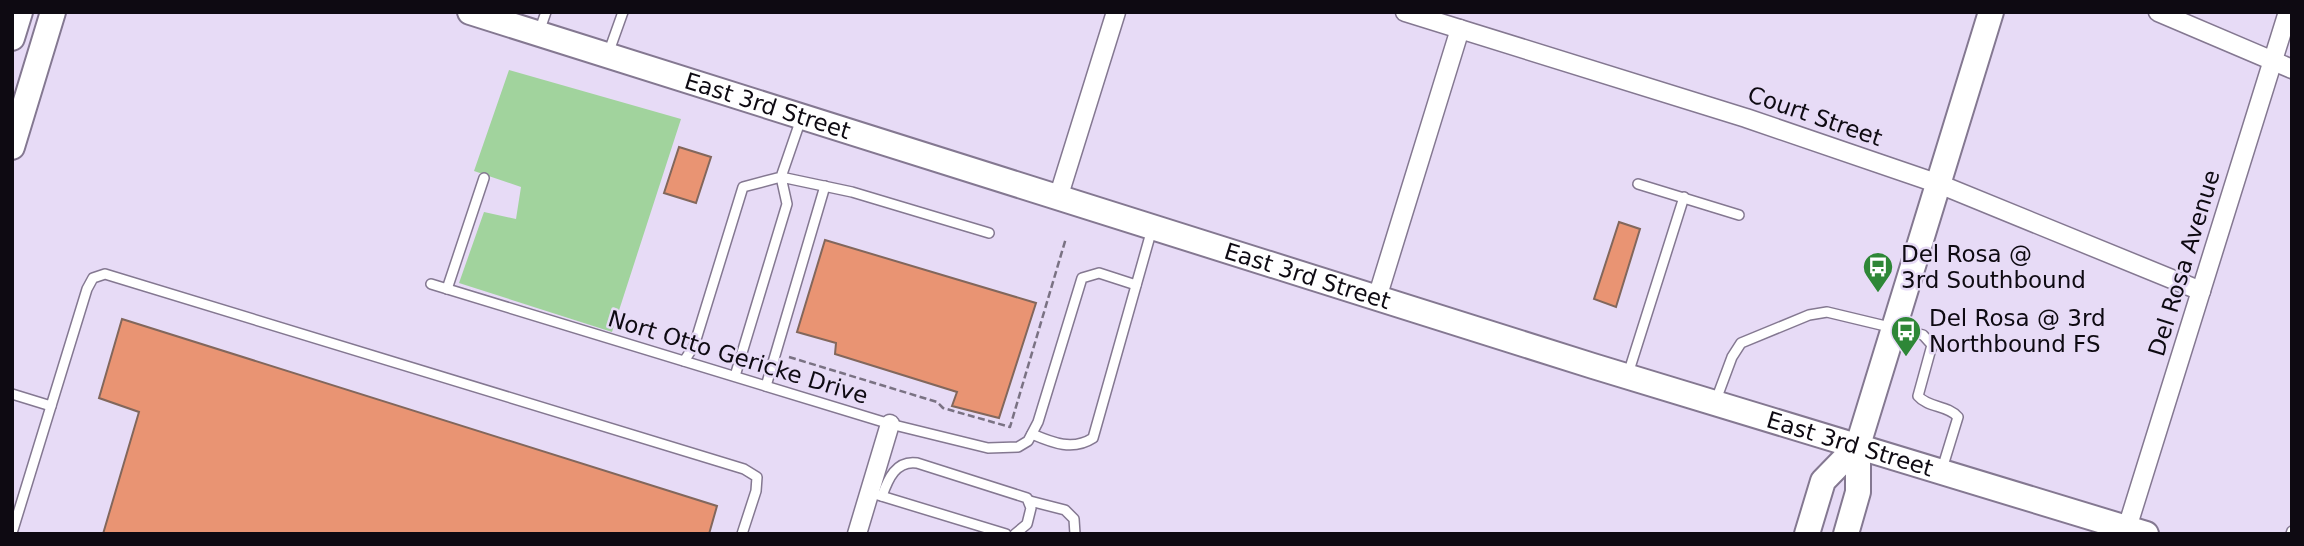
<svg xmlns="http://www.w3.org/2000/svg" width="2304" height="546" font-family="'DejaVu Sans',sans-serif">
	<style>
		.green { fill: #a1d39d }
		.building { fill: #e99473; stroke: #82675c; stroke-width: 2 }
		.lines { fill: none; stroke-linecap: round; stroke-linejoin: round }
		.lane-casing { stroke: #847891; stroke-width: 12 }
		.street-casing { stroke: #847891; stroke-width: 21 }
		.secondary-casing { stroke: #847891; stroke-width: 28 }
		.path { stroke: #7a7283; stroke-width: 2.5; stroke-dasharray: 7 3.5; stroke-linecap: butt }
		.lane { stroke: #fff; stroke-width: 9 }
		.street { stroke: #fff; stroke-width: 18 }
		.secondary { stroke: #fff; stroke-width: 24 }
		.labels { text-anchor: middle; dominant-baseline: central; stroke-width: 5; stroke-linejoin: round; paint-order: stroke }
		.street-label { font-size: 23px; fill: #0e0a12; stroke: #e7dbf6 }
		.poi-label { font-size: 23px; fill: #0e0a12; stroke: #e7dbf6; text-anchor: start }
	</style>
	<rect width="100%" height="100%" fill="#e7dbf6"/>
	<path class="green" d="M509,70L681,119L612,332L459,283L484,212L516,219L521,187L474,171Z"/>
	<g class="building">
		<path d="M679,147L711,157L696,203L664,193Z"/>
		<path d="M1619,222L1640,229L1616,307L1594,299Z"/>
		<path d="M825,240L1036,303L999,418L952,406L957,392L835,354L836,343L797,332Z"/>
		<path d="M122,319L717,506L709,534H103L139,412L99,398Z"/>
	</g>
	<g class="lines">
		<g class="lane-casing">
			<g id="lane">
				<path d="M539,32L546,12"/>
				<path d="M608,54L623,12"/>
				<path d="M1638,184L1739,215"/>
				<path d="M431,284L890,424L988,448L1018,447L1028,441L1038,422L1082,278L1099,273L1136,285"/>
				<path d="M447,289L484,178"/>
				<path d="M684,361L694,346L743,187L781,177L801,119"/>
				<path d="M1628,374L1684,197"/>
				<path d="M735,376L787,204L781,177L852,192L989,233"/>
				<path d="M766,386L825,186"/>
				<path d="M12,394L51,406"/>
				<path d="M1716,400L1732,357L1741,343L1809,315L1827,312L1923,335L1932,345L1918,396C1928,408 1948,405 1958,417L1942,469"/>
				<path d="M1032,434C1053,443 1073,451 1093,438L1152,229"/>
				<path d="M878,495L1006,534"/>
				<path d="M882,496C888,479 896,460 917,463L1027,498L1031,508L1027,524L1015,534"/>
				<path d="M1030,501L1065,510L1074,519L1075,534"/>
				<path d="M12,533L87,289L93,278L105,274L744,469L757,477L756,491L742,534"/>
				<path d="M2291,534L2292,531"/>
			</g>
		</g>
		<g class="street-casing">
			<g id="street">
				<path d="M1405,12L1746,118L1939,184L2201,291"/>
				<path d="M2158,12L2292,69"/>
				<path d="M1058,198L1116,12"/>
				<path d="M1377,298L1460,29"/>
				<path d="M2127,528L2288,12"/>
				<path d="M857,534L890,424"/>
			</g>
		</g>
		<g class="secondary-casing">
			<g id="secondary">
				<path id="s1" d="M470,12L1593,366L2146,534"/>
				<path d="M12,38L20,12"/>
				<path d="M12,147L53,12"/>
				<path d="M1807,534L1823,481L1858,445"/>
				<path d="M1846,534L1858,492V445L1991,12"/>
			</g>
		</g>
		<path class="path" d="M789,357L937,402L943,408L1010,427L1066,238"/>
		<use href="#lane" class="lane"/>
		<use href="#street" class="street"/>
		<use href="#secondary" class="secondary"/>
	</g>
	<defs>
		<g id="bus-pin" transform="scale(1.575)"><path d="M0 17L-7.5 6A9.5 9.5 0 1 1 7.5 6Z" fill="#2e8737" stroke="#e7dbf6"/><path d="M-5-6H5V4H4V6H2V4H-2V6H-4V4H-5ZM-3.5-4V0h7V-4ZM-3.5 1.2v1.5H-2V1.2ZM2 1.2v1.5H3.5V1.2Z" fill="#fff"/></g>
	</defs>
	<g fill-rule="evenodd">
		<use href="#bus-pin" x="1878" y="267"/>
		<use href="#bus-pin" x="1906" y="331"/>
	</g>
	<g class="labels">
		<g class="street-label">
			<text stroke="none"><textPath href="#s1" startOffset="312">East 3rd Street</textPath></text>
			<text transform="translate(1815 116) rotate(19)">Court Street</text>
			<text transform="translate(2184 263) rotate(-73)">Del Rosa Avenue</text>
			<text stroke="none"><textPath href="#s1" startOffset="878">East 3rd Street</textPath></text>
			<text transform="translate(738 357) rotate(17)">Nort Otto Gericke Drive</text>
			<text stroke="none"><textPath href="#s1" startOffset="1446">East 3rd Street</textPath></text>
		</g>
		<g class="poi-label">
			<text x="1901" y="254">Del Rosa @<tspan x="1901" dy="26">3rd Southbound</tspan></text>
			<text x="1929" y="318">Del Rosa @ 3rd<tspan x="1929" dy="26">Northbound FS</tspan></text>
		</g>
	</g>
	<rect width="2304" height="546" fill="none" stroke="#0e0a12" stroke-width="28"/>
</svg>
